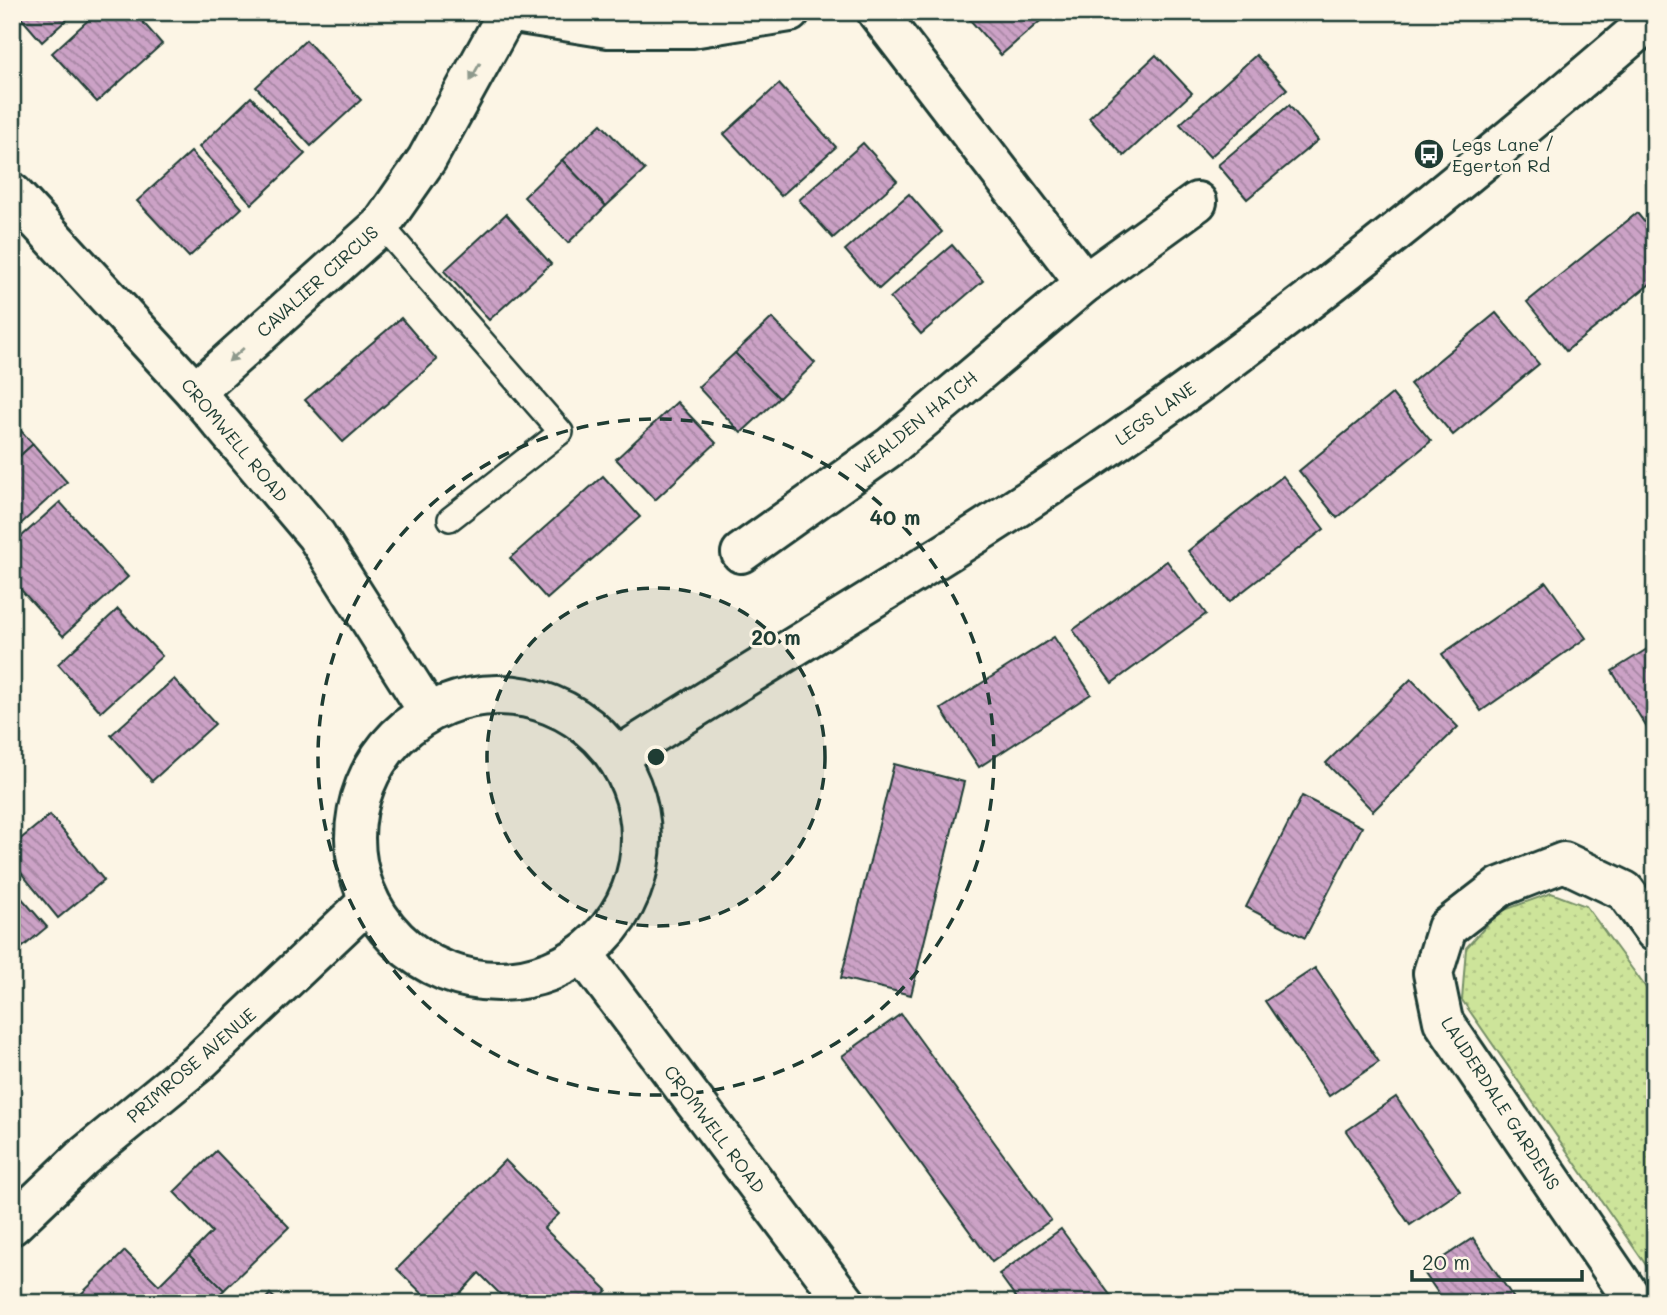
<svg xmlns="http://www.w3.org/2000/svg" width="1667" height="1315" font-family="Mali,sans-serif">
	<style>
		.park { fill: url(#park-dots); stroke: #769067; stroke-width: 2 }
		.building { fill: url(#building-back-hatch); stroke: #1f3d34; stroke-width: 2 }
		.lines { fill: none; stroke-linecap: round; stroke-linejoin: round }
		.lane-casing { stroke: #1f3d34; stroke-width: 28 }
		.street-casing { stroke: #1f3d34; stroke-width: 44 }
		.lane { stroke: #fcf5e5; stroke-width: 23 }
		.street { stroke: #fcf5e5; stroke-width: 38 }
		.oneway { fill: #8e998c }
		.ring { fill: none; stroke: #1f3d34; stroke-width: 3.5; stroke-dasharray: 12 9 }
		.labels { text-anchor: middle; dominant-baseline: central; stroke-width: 6; stroke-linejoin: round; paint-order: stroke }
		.poi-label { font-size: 18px; fill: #1f3d34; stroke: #fcf5e5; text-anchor: start }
		.street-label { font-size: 18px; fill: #1f3d34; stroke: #fcf5e5 }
		.centre { fill: #1f3d34; stroke: #fcf5e5; stroke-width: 3.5 }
		.ring-label { font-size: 21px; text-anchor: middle; font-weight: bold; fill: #1f3d34; stroke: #fcf5e5; stroke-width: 6; stroke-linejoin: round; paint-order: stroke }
	</style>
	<defs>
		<pattern id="park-dots" width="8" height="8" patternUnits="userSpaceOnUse" patternTransform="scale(1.75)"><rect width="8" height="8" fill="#cde49a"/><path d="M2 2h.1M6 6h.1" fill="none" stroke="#b0c485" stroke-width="1.8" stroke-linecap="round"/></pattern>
		<pattern id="building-back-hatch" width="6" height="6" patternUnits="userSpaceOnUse" patternTransform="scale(1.75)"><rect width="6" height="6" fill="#cca2c6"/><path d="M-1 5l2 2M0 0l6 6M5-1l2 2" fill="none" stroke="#a585a2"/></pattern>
	</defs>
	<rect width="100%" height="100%" fill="#fcf5e5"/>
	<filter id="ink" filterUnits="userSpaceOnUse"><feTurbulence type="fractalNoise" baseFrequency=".0143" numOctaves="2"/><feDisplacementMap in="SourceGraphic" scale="14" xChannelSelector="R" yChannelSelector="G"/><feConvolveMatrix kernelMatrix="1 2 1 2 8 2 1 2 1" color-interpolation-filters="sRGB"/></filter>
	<g filter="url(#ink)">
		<path class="park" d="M1551,893L1586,906L1655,1000V1278L1462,1000L1466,948L1499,912Z"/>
		<g class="building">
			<path d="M16,12H75L42,42Z"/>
			<path d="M97,12H134L162,44L97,102L52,53Z"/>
			<path d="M963,12H1042L1046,16L1001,55Z"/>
			<path d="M306,40L361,100L311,146L256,87Z"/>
			<path d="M1156,55L1192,93L1124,156L1089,118Z"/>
			<path d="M1256,55L1287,89L1210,157L1180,124Z"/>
			<path d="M779,84L836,147L781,196L724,134Z"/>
			<path d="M251,97L305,154L252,204L199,147Z"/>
			<path d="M1289,105L1318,140L1247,199L1218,165Z"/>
			<path d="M601,124L645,170L606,206L562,160Z"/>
			<path d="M863,143L897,181L833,238L799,200Z"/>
			<path d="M191,152L242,208L189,257L137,201Z"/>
			<path d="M562,160L606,206L568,243L524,197Z"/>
			<path d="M909,194L942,232L879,289L845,250Z"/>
			<path d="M1637,213L1655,235V280L1566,351L1527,302Z"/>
			<path d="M506,214L551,264L489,320L444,271Z"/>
			<path d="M952,245L983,281L921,334L890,298Z"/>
			<path d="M1496,313L1539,364L1453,435L1410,384Z"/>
			<path d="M401,318L437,360L343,442L305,400Z"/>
			<path d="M772,318L815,363L779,398L735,353Z"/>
			<path d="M735,353L779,398L741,433L698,387Z"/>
			<path d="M1392,394L1431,441L1337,518L1299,471Z"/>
			<path d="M677,402L716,443L655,500L616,459Z"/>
			<path d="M12,421L33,444L12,463Z"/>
			<path d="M33,444L67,482L13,531L12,463Z"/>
			<path d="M603,476L640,517L547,599L510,558Z"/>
			<path d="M1283,476L1324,529L1229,602L1188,551Z"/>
			<path d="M60,502L128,577L63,636L12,580V545Z"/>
			<path d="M1167,561L1206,614L1112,683L1073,630Z"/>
			<path d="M1546,582L1586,638L1481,711L1442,654Z"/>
			<path d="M118,609L162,656L101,712L58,664Z"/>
			<path d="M1054,637L1091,694L979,767L941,709Z"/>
			<path d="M1655,644V741L1612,671Z"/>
			<path d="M174,679L215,724L152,781L111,735Z"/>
			<path d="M1411,679L1458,727L1373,811L1326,763Z"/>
			<path d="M894,764L964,782L911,995L841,978Z"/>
			<path d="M1302,796L1362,827L1305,938L1246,907Z"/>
			<path d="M50,815L104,880L58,918L12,862V846Z"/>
			<path d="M12,887L47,927L12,956Z"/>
			<path d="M1315,968L1379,1062L1329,1096L1265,1001Z"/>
			<path d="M901,1014L1051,1220L992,1262L842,1056Z"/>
			<path d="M1396,1097L1460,1191L1410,1225L1346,1131Z"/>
			<path d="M216,1151L289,1227L224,1290L189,1255L212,1232L174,1192Z"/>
			<path d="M505,1160L559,1214L544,1228L607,1290L595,1303H509L479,1273L451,1303H432L397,1269Z"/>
			<path d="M1061,1229L1116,1303H1020L999,1274Z"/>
			<path d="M1473,1238L1517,1303H1445L1423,1271Z"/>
			<path d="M125,1251L159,1285L189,1255L224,1290L211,1303H72Z"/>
			<path d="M270,1294L280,1303H262Z"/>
		</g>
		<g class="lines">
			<g class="lane-casing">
				<path id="lane" d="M381,225L561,432L450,519"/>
			</g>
			<g class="street-casing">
				<g id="street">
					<path d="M508,12L608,28H692L790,12"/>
					<path d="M877,12L1085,283"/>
					<path d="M12,193L195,392L316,535L428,711"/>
					<path d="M195,392L381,225L427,159L508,12"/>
					<path d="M741,553L890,447L1085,283L1197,202"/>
					<circle cx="498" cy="838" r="143"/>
					<path d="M617,757C785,650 958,551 1121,438C1308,308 1483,164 1655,16"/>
					<path d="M584,955L846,1303"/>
					<path d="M12,1225L82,1158L198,1063L368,902"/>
					<path d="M1635,1303L1443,1021L1433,973L1447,928L1500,887L1564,862L1625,891L1655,932"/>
				</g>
			</g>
			<use href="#lane" class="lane"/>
			<use href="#street" class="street"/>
		</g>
		<defs><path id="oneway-solid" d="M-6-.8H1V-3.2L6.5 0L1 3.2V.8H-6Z" transform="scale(1.75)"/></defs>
		<g class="oneway">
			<use href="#oneway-solid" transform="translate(475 72) rotate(119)"/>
			<use href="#oneway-solid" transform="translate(236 355) rotate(138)"/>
		</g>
	</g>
	<circle cx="656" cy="757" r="169" fill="#1f3d34" fill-opacity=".12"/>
	<g class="ring">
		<circle cx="656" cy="757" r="169"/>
		<circle cx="656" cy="757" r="338"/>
	</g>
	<defs>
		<g id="bus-disc" transform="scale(1.575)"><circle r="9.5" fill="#1f3d34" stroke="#fcf5e5"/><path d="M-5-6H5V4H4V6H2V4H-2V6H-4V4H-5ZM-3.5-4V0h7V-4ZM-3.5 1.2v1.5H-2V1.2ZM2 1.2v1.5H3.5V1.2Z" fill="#fff"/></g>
	</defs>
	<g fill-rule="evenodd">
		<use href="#bus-disc" x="1429" y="154"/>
	</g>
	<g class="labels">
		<g class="poi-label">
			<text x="1452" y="144">Legs Lane /<tspan x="1452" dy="21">Egerton Rd</tspan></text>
		</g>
		<g class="street-label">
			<text transform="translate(317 281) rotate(-42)">CAVALIER CIRCUS</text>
			<text transform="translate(1155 413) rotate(-36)">LEGS LANE</text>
			<text transform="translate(916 422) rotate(-39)">WEALDEN HATCH</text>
			<text transform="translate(235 440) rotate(50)">CROMWELL ROAD</text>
			<text transform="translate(191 1065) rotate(-41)">PRIMROSE AVENUE</text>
			<text transform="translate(1501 1103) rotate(57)">LAUDERDALE GARDENS</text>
			<text transform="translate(715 1129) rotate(53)">CROMWELL ROAD</text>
		</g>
	</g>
	<circle cx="656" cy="757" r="10" class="centre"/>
	<g class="ring-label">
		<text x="895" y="525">40 m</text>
		<text x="776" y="645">20 m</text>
	</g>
	<rect width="1667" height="1315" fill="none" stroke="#fcf5e5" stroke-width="42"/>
	<rect x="21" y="21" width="1625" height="1273" fill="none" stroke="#1f3d34" stroke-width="2.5" filter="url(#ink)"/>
	<path d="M1412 1270v10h170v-10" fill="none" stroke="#1f3d34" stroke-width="3.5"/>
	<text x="1422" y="1270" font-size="21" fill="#1f3d34" stroke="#fcf5e5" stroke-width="5" paint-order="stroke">20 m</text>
</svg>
